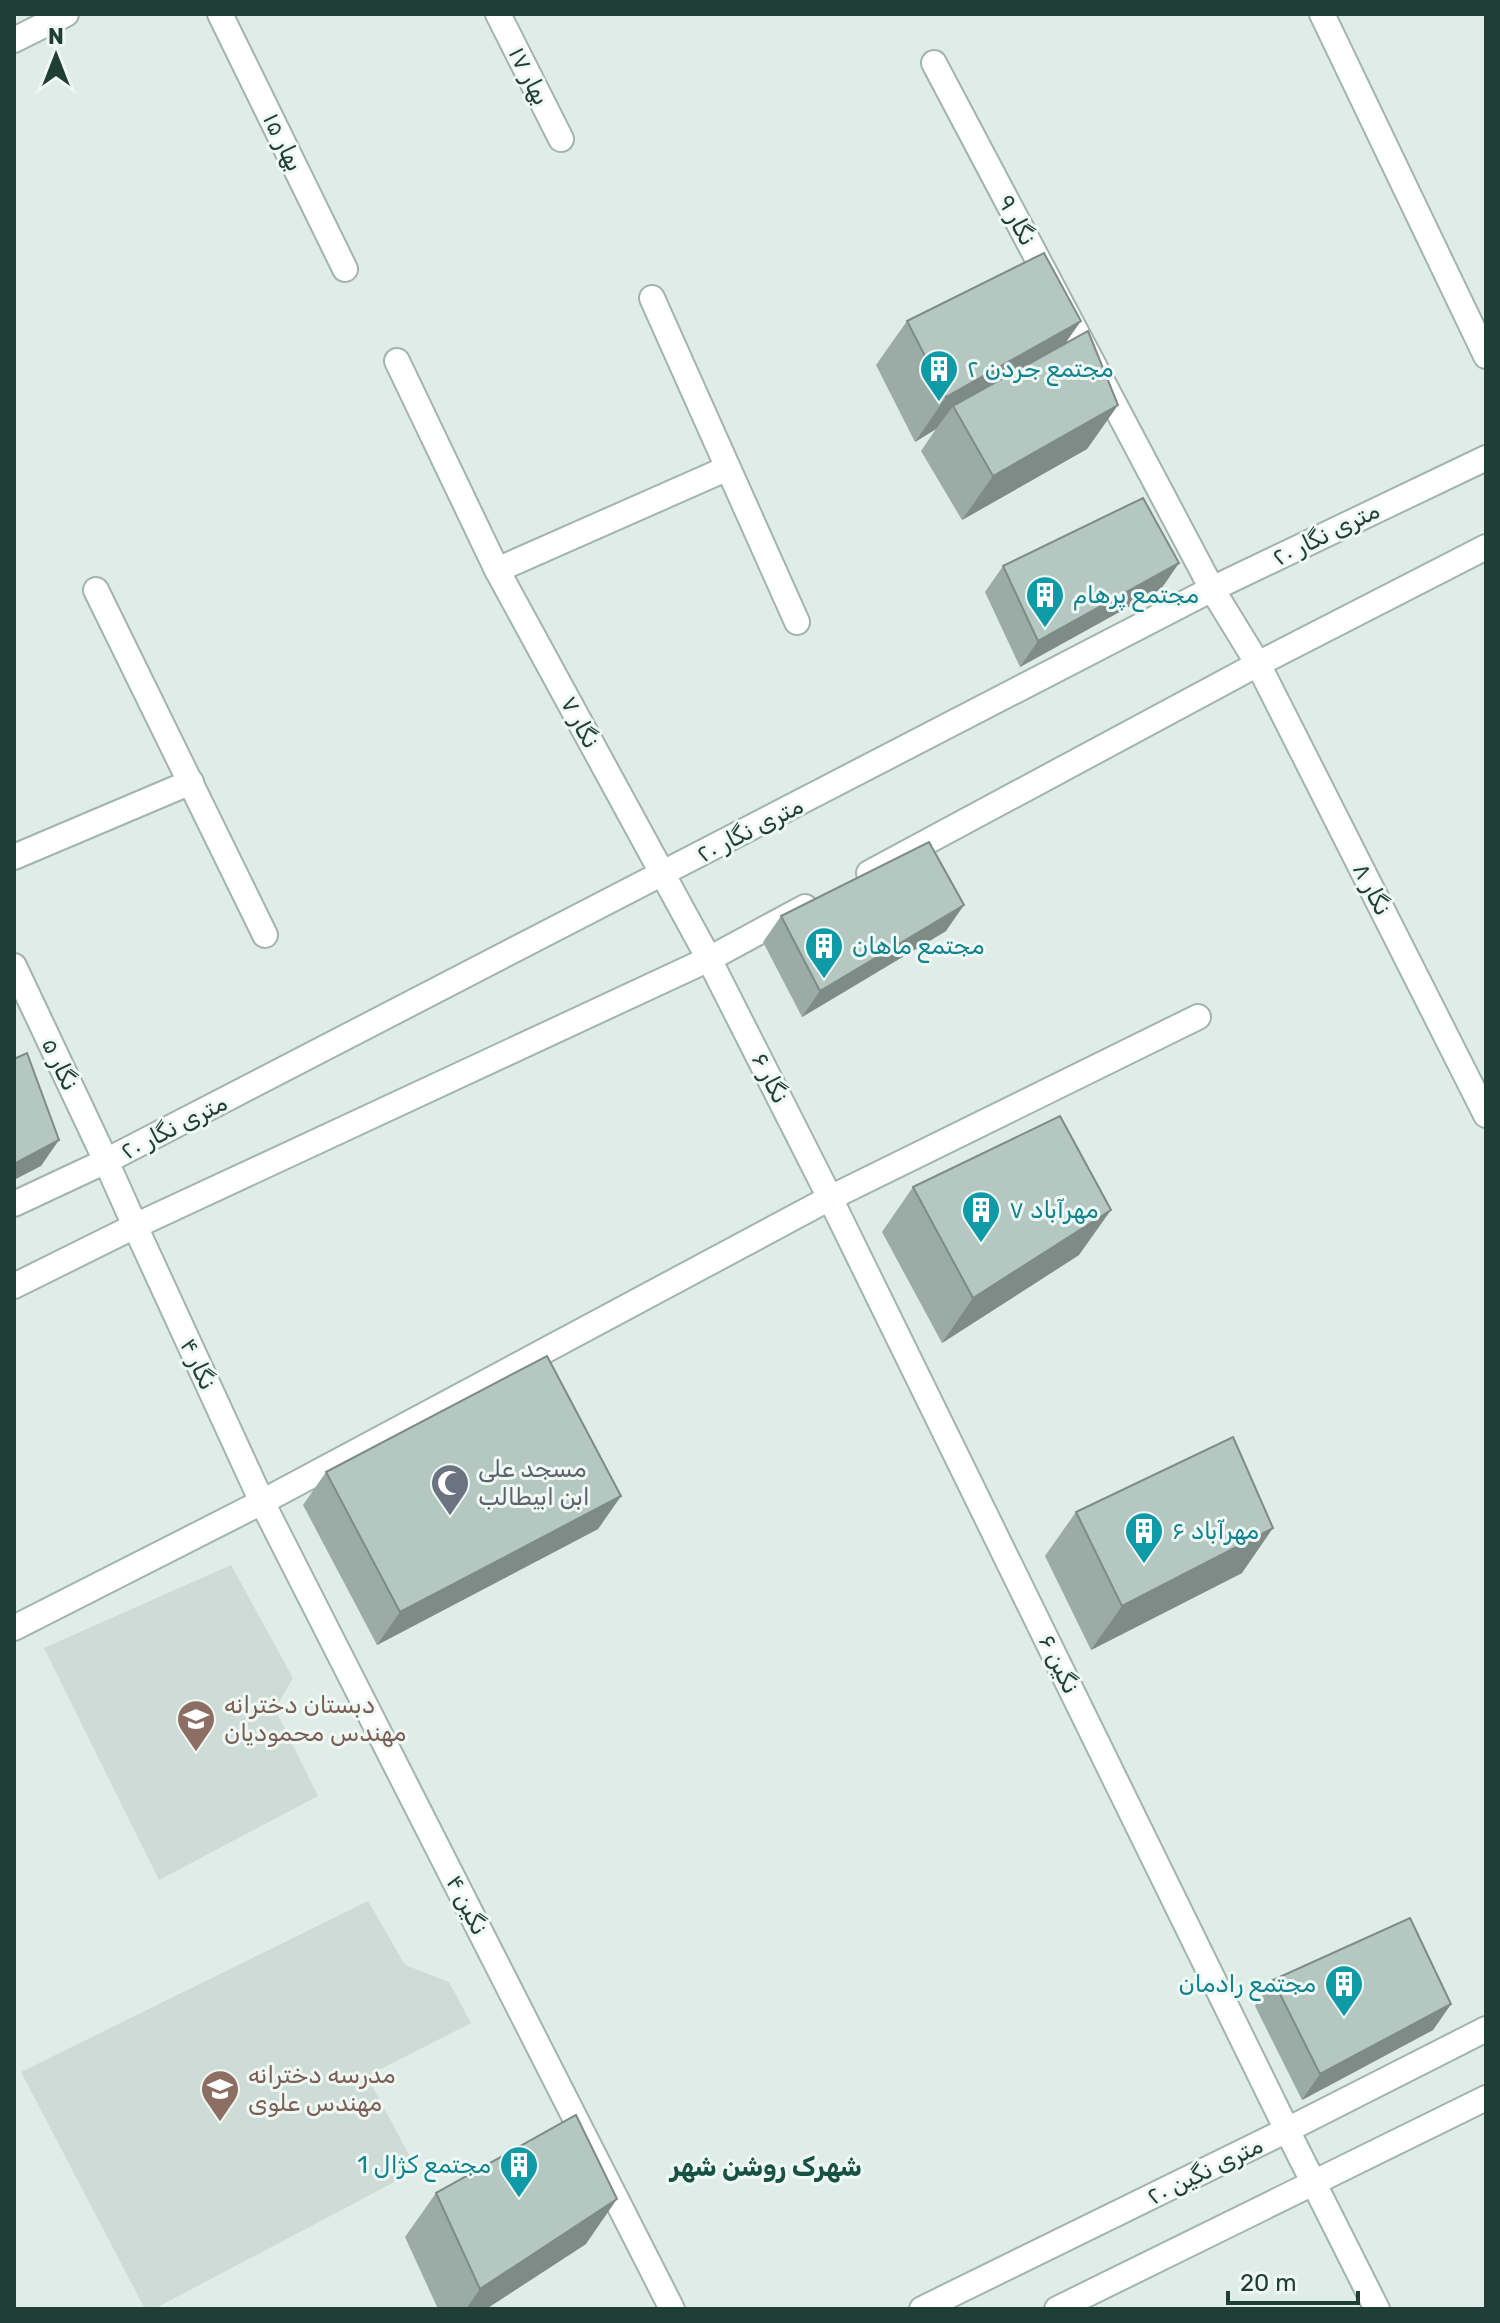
<svg xmlns="http://www.w3.org/2000/svg" width="1500" height="2323" font-family="Rubik,'Noto Sans Arabic',sans-serif">
	<style>
		.built { fill: #cddcd6 }
		.lines { fill: none; stroke-linecap: round; stroke-linejoin: round }
		.minor-casing { stroke: #a1b4ae; stroke-width: 28 }
		.tertiary-casing { stroke: #a1b4ae; stroke-width: 28 }
		.minor { stroke: #fff; stroke-width: 24 }
		.tertiary { stroke: #fff; stroke-width: 24 }
		.wall { fill: #9baba5 }
		.shaded-wall { fill: #7e8b86 }
		.building { fill: #b4c7c0; stroke: #7e8b86; stroke-width: 2 }
		.labels { text-anchor: middle; dominant-baseline: central; stroke-width: 6; stroke-linejoin: round; paint-order: stroke }
		.street-label { font-size: 24px; fill: #1e3e36; stroke: #f0f8f4 }
		.culture-label { font-size: 24px; fill: #0d838f; stroke: #f0f8f4; text-anchor: start }
		.worship-label { font-size: 24px; fill: #5b616d; stroke: #f0f8f4; text-anchor: start }
		.education-label { font-size: 24px; fill: #785e54; stroke: #f0f8f4; text-anchor: start }
		.neighbourhood-label { font-size: 26px; font-weight: bold; fill: #185245; stroke: #f0f8f4 }
	</style>
	<rect width="100%" height="100%" fill="#dfece7"/>
	<g class="built">
		<path d="M231,1565L293,1678L275,1709L318,1796L159,1880L44,1648Z"/>
		<path d="M368,1901L405,1965L449,1982L471,2023L367,2076L417,2170L154,2309H145L21,2072Z"/>
	</g>
	<g class="lines">
		<g class="minor-casing">
			<g id="minor">
				<path d="M220,14L345,269"/>
				<path d="M498,14L561,139"/>
				<path d="M1322,14L1486,356"/>
				<path d="M934,63L1212,589L1258,664L1486,1115"/>
				<path d="M652,298L797,622"/>
				<path d="M397,361L497,570L709,959L830,1198L1287,2130L1377,2309"/>
				<path d="M497,570L728,468"/>
				<path d="M96,590L265,935"/>
				<path d="M14,857L191,782"/>
				<path d="M14,966L106,1161"/>
				<path d="M135,1226L262,1502L672,2309"/>
				<path d="M14,1628L262,1502L830,1198L1198,1017"/>
			</g>
		</g>
		<g class="tertiary-casing">
			<g id="tertiary">
				<path d="M14,40L66,14"/>
				<path d="M869,873L1258,664L1486,547"/>
				<path d="M106,1161L135,1226"/>
				<path d="M14,1204L106,1161L1212,589L1486,458"/>
				<path d="M14,1286L135,1226L709,959L805,907"/>
				<path d="M922,2309L1287,2130L1486,2029"/>
				<path d="M1057,2309L1486,2098"/>
			</g>
		</g>
		<use href="#minor" class="minor"/>
		<use href="#tertiary" class="tertiary"/>
	</g>
	<g class="wall">
		<path d="M907,321L1064,344L1118,405L1087,449L962,520L921,451L936,429L915,442L876,365Z"/>
		<path d="M1179,563L1161,589L1020,667L985,592L1003,566Z"/>
		<path d="M781,916L946,931L802,1017L763,942Z"/>
		<path d="M913,1187L1079,1255L942,1343L882,1232Z"/>
		<path d="M326,1472L621,1496L598,1529L377,1645L303,1505Z"/>
		<path d="M1076,1512L1242,1573L1091,1650L1045,1556Z"/>
		<path d="M1273,1980L1451,2004L1433,2030L1302,2100L1255,2006Z"/>
		<path d="M436,2193L586,2244L486,2309H438L405,2237Z"/>
	</g>
	<g class="shaded-wall">
		<path d="M1081,321L1050,365L953,406L936,429L915,442L946,397Z"/>
		<path d="M1118,405L1087,449L962,520L993,476Z"/>
		<path d="M1179,563L1161,589L1020,667L1038,641Z"/>
		<path d="M964,905L946,931L802,1017L820,991Z"/>
		<path d="M59,1140L41,1166L14,1180V1164Z"/>
		<path d="M1111,1210L1079,1255L942,1343L973,1298Z"/>
		<path d="M621,1496L598,1529L377,1645L400,1612Z"/>
		<path d="M1273,1528L1242,1573L1091,1650L1122,1606Z"/>
		<path d="M1451,2004L1433,2030L1302,2100L1320,2074Z"/>
		<path d="M617,2199L586,2244L486,2309H466L480,2289Z"/>
	</g>
	<g class="building">
		<path d="M1044,253L1081,321L946,397L907,321Z"/>
		<path d="M1088,331L1118,405L993,476L953,406Z"/>
		<path d="M1143,498L1179,563L1038,641L1003,566Z"/>
		<path d="M929,842L964,905L820,991L781,916Z"/>
		<path d="M27,1053L59,1140L14,1164V1059Z"/>
		<path d="M1060,1116L1111,1210L973,1298L913,1187Z"/>
		<path d="M547,1356L621,1496L400,1612L326,1472Z"/>
		<path d="M1233,1437L1273,1528L1122,1606L1076,1512Z"/>
		<path d="M1410,1918L1451,2004L1320,2074L1273,1980Z"/>
		<path d="M576,2115L617,2199L480,2289L436,2193Z"/>
	</g>
	<defs>
		<g id="building-pin" transform="scale(2)"><path d="M0 17L-7.5 6A9.5 9.5 0 1 1 7.5 6Z" fill="#0f9aa8" stroke="#f0f8f4"/><path d="M-4-6H4V6H1V3H-1V6H-4ZM-2.5-4.3h1.7v1.8h-1.7ZM.8-4.3h1.7v1.8H.8ZM-2.5-1h1.7V.8h-1.7ZM.8-1h1.7V.8H.8Z" fill="#fff"/></g>
		<g id="mosque-pin" transform="scale(2)"><path d="M0 17L-7.5 6A9.5 9.5 0 1 1 7.5 6Z" fill="#6b7280" stroke="#f0f8f4"/><path d="M3.5-4.9A6 6 0 1 0 3.5 4.9A5 5 0 1 1 3.5-4.9Z" fill="#fff"/></g>
		<g id="school-pin" transform="scale(2)"><path d="M0 17L-7.5 6A9.5 9.5 0 1 1 7.5 6Z" fill="#8d6e63" stroke="#f0f8f4"/><path d="M0-5L7-2L0 1L-7-2ZM-4 1L0 2.5L4 1V4Q0 6-4 4Z" fill="#fff"/></g>
	</defs>
	<g fill-rule="evenodd">
		<use href="#building-pin" x="939" y="369"/>
		<use href="#building-pin" x="1045" y="595"/>
		<use href="#building-pin" x="824" y="946"/>
		<use href="#building-pin" x="981" y="1210"/>
		<use href="#mosque-pin" x="450" y="1483"/>
		<use href="#building-pin" x="1144" y="1531"/>
		<use href="#school-pin" x="196" y="1719"/>
		<use href="#building-pin" x="1344" y="1984"/>
		<use href="#school-pin" x="220" y="2089"/>
		<use href="#building-pin" x="519" y="2165"/>
	</g>
	<g class="labels">
		<g class="street-label">
			<text transform="translate(529 76) rotate(63)">بهار ۱۷</text>
			<text transform="translate(283 142) rotate(64)">بهار ۱۵</text>
			<text transform="translate(1017 220) rotate(62)">نگار ۹</text>
			<text transform="translate(1326 534) rotate(-26)">۲۰ متری نگار</text>
			<text transform="translate(580 722) rotate(62)">نگار ۷</text>
			<text transform="translate(750 830) rotate(-27)">۲۰ متری نگار</text>
			<text transform="translate(1372 889) rotate(63)">نگار ۸</text>
			<text transform="translate(60 1064) rotate(65)">نگار ۵</text>
			<text transform="translate(770 1078) rotate(63)">نگار ۶</text>
			<text transform="translate(174 1127) rotate(-27)">۲۰ متری نگار</text>
			<text transform="translate(198 1364) rotate(65)">نگار ۴</text>
			<text transform="translate(1059 1664) rotate(64)">نگین ۶</text>
			<text transform="translate(467 1905) rotate(63)">نگین ۴</text>
			<text transform="translate(1205 2171) rotate(-26)">۲۰ متری نگین</text>
		</g>
		<g class="culture-label">
			<text x="967" y="369">مجتمع جردن ۲</text>
			<text x="1073" y="595">مجتمع پرهام</text>
			<text x="852" y="946">مجتمع ماهان</text>
			<text x="1009" y="1210">مهرآباد ۷</text>
			<text x="1172" y="1531">مهرآباد ۶</text>
			<text x="1316" y="1984" text-anchor="end">مجتمع رادمان</text>
			<text x="491" y="2165" text-anchor="end">مجتمع کژال 1</text>
		</g>
		<g class="worship-label">
			<text x="478" y="1469">مسجد علی<tspan x="478" dy="28">ابن ابیطالب</tspan></text>
		</g>
		<g class="education-label">
			<text x="224" y="1705">دبستان دخترانه<tspan x="224" dy="28">مهندس محمودیان</tspan></text>
			<text x="248" y="2075">مدرسه دخترانه<tspan x="248" dy="28">مهندس علوی</tspan></text>
		</g>
		<g class="neighbourhood-label">
			<text x="766" y="2167">شهرک روشن شهر</text>
		</g>
	</g>
	<rect width="1500" height="2323" fill="none" stroke="#1e3e36" stroke-width="32"/>
	<g transform="translate(56 56)" stroke="#f0f8f4" stroke-width="6" paint-order="stroke">
	<path d="M0-6L14 30L0 20L-14 30Z" fill="#1e3e36"/>
	<text y="-12" font-size="22" font-weight="bold" text-anchor="middle" fill="#1e3e36">N</text>
	</g>
	<path d="M1228 2291v12h130v-12" fill="none" stroke="#1e3e36" stroke-width="4"/>
	<text x="1240" y="2291" font-size="24" fill="#1e3e36" stroke="#f0f8f4" stroke-width="6" paint-order="stroke">20 m</text>
</svg>
